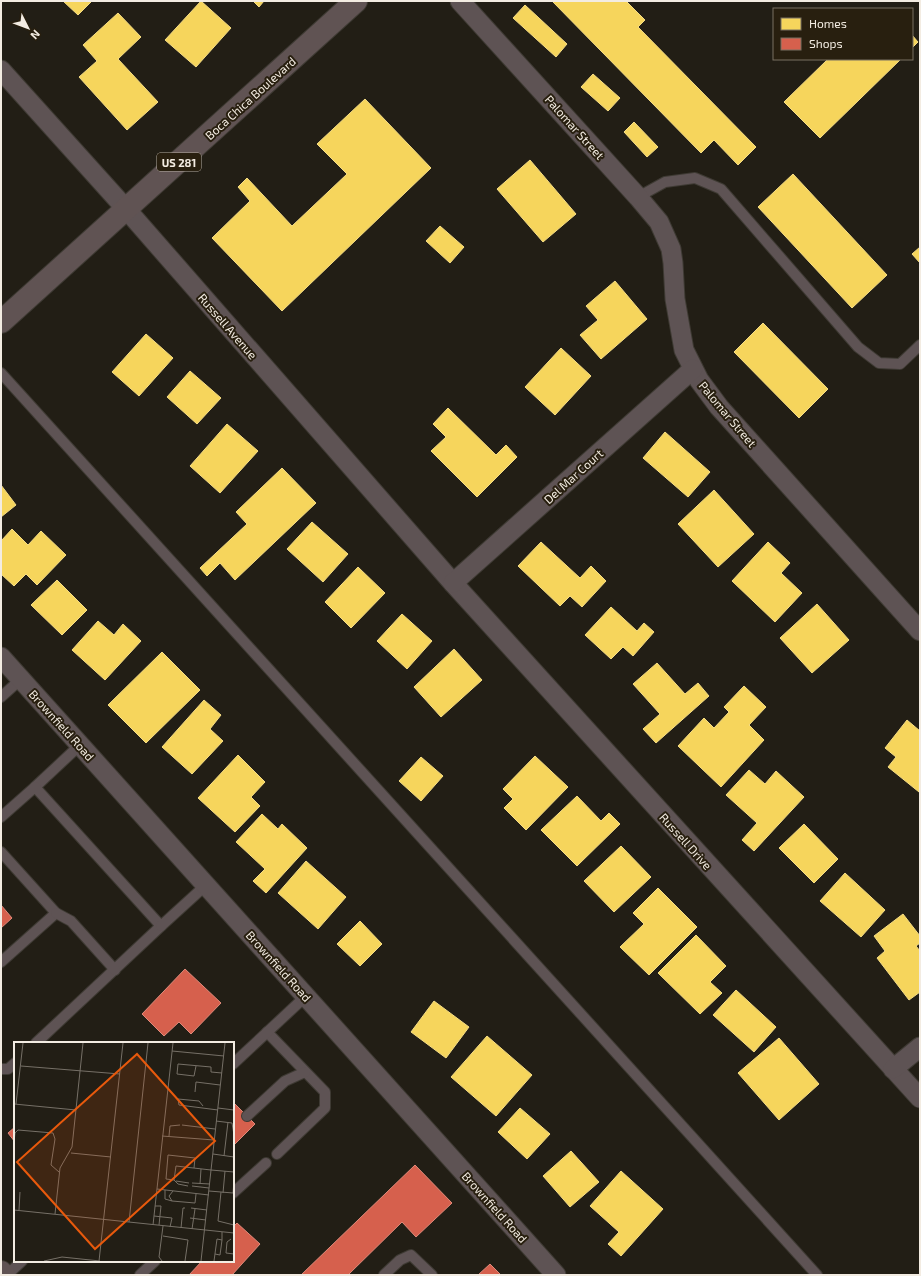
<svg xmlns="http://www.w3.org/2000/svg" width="921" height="1276" font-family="'Exo 2',sans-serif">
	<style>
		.homes { fill: #f6d55c; stroke: #f5dc84 }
		.shops { fill: #d6604d; stroke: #df8a7a }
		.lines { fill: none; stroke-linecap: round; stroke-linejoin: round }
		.service-casing { stroke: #3e3a33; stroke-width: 12 }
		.minor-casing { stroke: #3e3a33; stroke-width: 21 }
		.primary-casing { stroke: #3e3a33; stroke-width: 24 }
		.service { stroke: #5e5354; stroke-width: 10 }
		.minor { stroke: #5e5354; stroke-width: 19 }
		.primary { stroke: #605353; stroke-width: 22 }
		.labels { text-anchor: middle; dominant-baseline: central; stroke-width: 4; stroke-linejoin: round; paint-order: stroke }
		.shield { fill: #281f0f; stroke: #b6aea3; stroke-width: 1 }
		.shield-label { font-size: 11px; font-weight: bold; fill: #f3ece2 }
		.street-label { font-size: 12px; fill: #f3ece2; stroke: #281f0f }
		.inset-road { fill: none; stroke: #767067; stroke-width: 1 }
		.view { fill: #e8590c; fill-opacity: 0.15; stroke: #e8590c; stroke-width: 2 }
		.inset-edge { fill: none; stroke: #f3ece2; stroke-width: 2 }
	</style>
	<rect width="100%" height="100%" fill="#221e15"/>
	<g class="homes">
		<path d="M63,1H92L78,15Z"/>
		<path d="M201,1L231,28L196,67L165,40Z"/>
		<path d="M253,1H264L259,7Z"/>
		<path d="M552,1H626L645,20L638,27L756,147L738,165L714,140L701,153Z"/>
		<path d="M525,5L567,44L556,57L513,18Z"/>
		<path d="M118,13L141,37L118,59L158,102L127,130L79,77L97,61L83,45Z"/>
		<path d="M912,35L918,42L912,48Z"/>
		<path d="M828,59H901L820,138L784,102Z"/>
		<path d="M593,74L620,98L608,111L581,87Z"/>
		<path d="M365,99L431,168L282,311L212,238L250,201L238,187L247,178L292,226L347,174L317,144Z"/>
		<path d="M634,122L658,147L647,157L624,132Z"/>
		<path d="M530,160L576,214L543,242L497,189Z"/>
		<path d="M793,174L887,275L852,308L758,207Z"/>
		<path d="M440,226L464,247L450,263L426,241Z"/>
		<path d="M920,247V263L912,254Z"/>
		<path d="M615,281L647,319L601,359L580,335L598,320L586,306Z"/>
		<path d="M763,323L828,389L799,418L734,352Z"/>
		<path d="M146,334L173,358L139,396L112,372Z"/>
		<path d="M561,348L591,376L555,415L525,387Z"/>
		<path d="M190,371L221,398L197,424L167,397Z"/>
		<path d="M448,408L496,455L506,445L517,457L477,497L431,451L446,437L433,424Z"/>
		<path d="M227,424L258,451L220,493L190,466Z"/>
		<path d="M665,432L710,472L688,497L643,458Z"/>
		<path d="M282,468L316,503L235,580L220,563L207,576L200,568L247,524L236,512Z"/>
		<path d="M1,485L16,505L1,517Z"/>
		<path d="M714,490L754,534L718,567L678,524Z"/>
		<path d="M312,522L348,554L323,582L287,549Z"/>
		<path d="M12,529L28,545L41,531L66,555L37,585L26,574L14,586L1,574V541Z"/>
		<path d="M541,542L580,578L591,566L606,581L582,607L570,596L560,606L518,566Z"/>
		<path d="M768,542L790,563L781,573L802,593L775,622L732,581Z"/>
		<path d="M358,567L385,593L351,628L325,602Z"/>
		<path d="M57,580L87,610L62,635L31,605Z"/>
		<path d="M817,604L849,640L812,673L780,638Z"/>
		<path d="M611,607L637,631L644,623L654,632L633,656L623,647L611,659L585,635Z"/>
		<path d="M402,614L432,641L407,669L377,641Z"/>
		<path d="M98,621L114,635L123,624L141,641L105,680L72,650Z"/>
		<path d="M454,649L482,680L441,717L414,687Z"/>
		<path d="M162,652L200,690L146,743L108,705Z"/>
		<path d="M657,663L685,694L698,683L709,696L656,743L643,729L660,714L633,684Z"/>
		<path d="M744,686L766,707L749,725L764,740L721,787L678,746L704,718L714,728L729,712L724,707Z"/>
		<path d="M204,700L221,715L210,729L223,741L192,774L162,747Z"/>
		<path d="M907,720L920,731L919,792L888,767L896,757L885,748Z"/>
		<path d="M238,755L265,782L251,797L260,806L235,832L198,798Z"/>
		<path d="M535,756L568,787L526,830L504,808L513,799L503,789Z"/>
		<path d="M421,757L443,776L421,801L399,781Z"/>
		<path d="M749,770L765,784L776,771L804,797L754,851L742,840L757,823L726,795Z"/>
		<path d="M577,796L601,821L609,813L620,824L577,866L541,830Z"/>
		<path d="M262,814L278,829L282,824L307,848L266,893L253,881L265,869L236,842Z"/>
		<path d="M804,824L838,859L814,883L779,848Z"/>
		<path d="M621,846L651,877L614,912L584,881Z"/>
		<path d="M306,861L346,897L318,929L278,893Z"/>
		<path d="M845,873L885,910L861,937L820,901Z"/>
		<path d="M658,888L697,927L649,975L620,947L644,924L633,913Z"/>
		<path d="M903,914L920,936V943L916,946L920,951V992L909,1000L877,958L885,951L874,936Z"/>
		<path d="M360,921L382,944L360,966L337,944Z"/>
		<path d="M696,935L726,966L710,982L722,993L700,1014L658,973Z"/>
		<path d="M736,990L776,1027L754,1052L713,1015Z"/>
		<path d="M434,1001L469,1027L446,1058L411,1032Z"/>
		<path d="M487,1036L532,1075L496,1116L451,1077Z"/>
		<path d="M779,1038L819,1084L779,1120L738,1073Z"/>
		<path d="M520,1108L550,1134L527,1159L498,1132Z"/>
		<path d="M571,1151L599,1182L570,1207L543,1176Z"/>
		<path d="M621,1171L663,1209L621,1256L608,1244L619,1232L590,1206Z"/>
	</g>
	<g class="shops">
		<path d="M1,905L12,918L1,928Z"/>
		<path d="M185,969L221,1003L191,1034L179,1022L164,1036L142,1014Z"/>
		<path d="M233,1102L255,1124L233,1146Z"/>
		<path d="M15,1127V1142L8,1133Z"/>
		<path d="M415,1165L452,1203L416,1237L402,1222L348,1275H301Z"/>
		<path d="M237,1223L260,1244L232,1275H189L202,1261H233V1227Z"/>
		<path d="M490,1264L501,1275H478Z"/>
	</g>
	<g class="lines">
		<g class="service-casing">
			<g id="service">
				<path d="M638,197L665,182L695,178L721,189L858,347L879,363L900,364L920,345"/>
				<path d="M1,373L817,1275"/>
				<path d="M1,697L21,679"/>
				<path d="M35,787L80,745"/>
				<path d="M1,817L35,787L161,926L36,1043"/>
				<path d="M1,852L56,913L1,962"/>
				<path d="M56,913L71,921L115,970"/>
				<path d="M161,926L206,885"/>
				<path d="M267,1032L325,1092V1108L277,1154"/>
				<path d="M233,1064L306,996"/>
				<path d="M1,1069H8L15,1063"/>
				<path d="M247,1116L285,1081L305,1072"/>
				<path d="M233,1193L266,1163"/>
				<path d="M7,1275L22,1261"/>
				<path d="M140,1275L155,1261"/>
				<path d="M384,1275L400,1260L411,1255L432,1275"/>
			</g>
		</g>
		<g class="minor-casing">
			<g id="minor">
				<path d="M460,1L638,197L659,222L671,249L673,263L675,299L684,350L699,380L719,407L920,631"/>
				<path d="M1,70L127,210L453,583L920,1098"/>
				<path d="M453,583L693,369"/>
				<path d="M1,657L556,1275"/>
				<path d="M893,1069L920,1047"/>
			</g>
		</g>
		<g class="primary-casing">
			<g id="primary">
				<path d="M1,322L356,1"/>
				<path d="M1,1272L4,1275"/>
			</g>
		</g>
		<use href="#service" class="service"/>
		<use href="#minor" class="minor"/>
		<use href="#primary" class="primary"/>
	</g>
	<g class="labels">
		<rect class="shield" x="157" y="153" width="44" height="18" rx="3"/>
		<g class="shield-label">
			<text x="179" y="162">US 281</text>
		</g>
		<g class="street-label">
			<text transform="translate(250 98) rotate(-42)">Boca Chica Boulevard</text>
			<text transform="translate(575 127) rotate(48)">Palomar Street</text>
			<text transform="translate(228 326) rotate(49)">Russell Avenue</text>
			<text transform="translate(728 414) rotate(50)">Palomar Street</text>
			<text transform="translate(573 476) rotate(-42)">Del Mar Court</text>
			<text transform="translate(62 725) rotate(48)">Brownfield Road</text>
			<text transform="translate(686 841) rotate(48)">Russell Drive</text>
			<text transform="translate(279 966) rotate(48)">Brownfield Road</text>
			<text transform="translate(495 1207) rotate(48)">Brownfield Road</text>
		</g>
	</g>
	<g transform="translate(14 1042)">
		<rect width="220" height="220" fill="#221e15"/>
		<path class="inset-road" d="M158,9L210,14M7,24L106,32M182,24L180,34L163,32L164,22L197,25V30L208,31M181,50L182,40L206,43M0,62L62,68M2,62L9,1M189,64L185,59L164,57L165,63L204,68M204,66L220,68M202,79L218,81L220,93M168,83L201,87M148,94L200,98M155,94L156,84L166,83M0,100L1,91L4,88L39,91L41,97L37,123L45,130M57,111L97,115M199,112L220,115M210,114L214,80M180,126L181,116L154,113L152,137L160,138L162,124L197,128L220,130M160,138L164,142L174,144M162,139L175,141M178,141L196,142M186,142L187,127M178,144L195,146M143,147L195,153M151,148V157L158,159L181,161L182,152M195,149L219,151L220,139M207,150L204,179L220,183M209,151L211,129M158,159L155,154L159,149M141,164H147L145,183M177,166L193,168M0,168L220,191M5,168L6,150M41,172L46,126L58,105L69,1M140,174L158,176L156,185M176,176L192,178M115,180L134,1M139,183L159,1M167,186L169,166H171M178,187L181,167M149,194L174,198L171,219M217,197L213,200L212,211L220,212M201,212L206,213L208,198M30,219L48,215L86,219M85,219L109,1M148,219L145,215L149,184M187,219L211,1M200,219L203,197L208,198V190"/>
		<path class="view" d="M123,12L201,99L81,207L3,120Z"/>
		<rect width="220" height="220" class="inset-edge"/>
	</g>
	<rect width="921" height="1276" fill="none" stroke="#f3ece2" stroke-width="4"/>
	<rect x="773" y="8" width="140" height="52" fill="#281f0f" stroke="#797163"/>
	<rect x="781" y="18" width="20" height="12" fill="#f6d55c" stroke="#797163"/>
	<text x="809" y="28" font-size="12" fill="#f3ece2">Homes</text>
	<rect x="781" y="38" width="20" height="12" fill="#d6604d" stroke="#797163"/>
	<text x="809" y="48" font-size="12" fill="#f3ece2">Shops</text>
	<g transform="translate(28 28) rotate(132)" stroke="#281f0f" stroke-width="3" paint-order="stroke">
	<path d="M0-3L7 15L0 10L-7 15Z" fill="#f3ece2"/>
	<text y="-6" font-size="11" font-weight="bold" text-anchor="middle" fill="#f3ece2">N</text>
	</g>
</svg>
